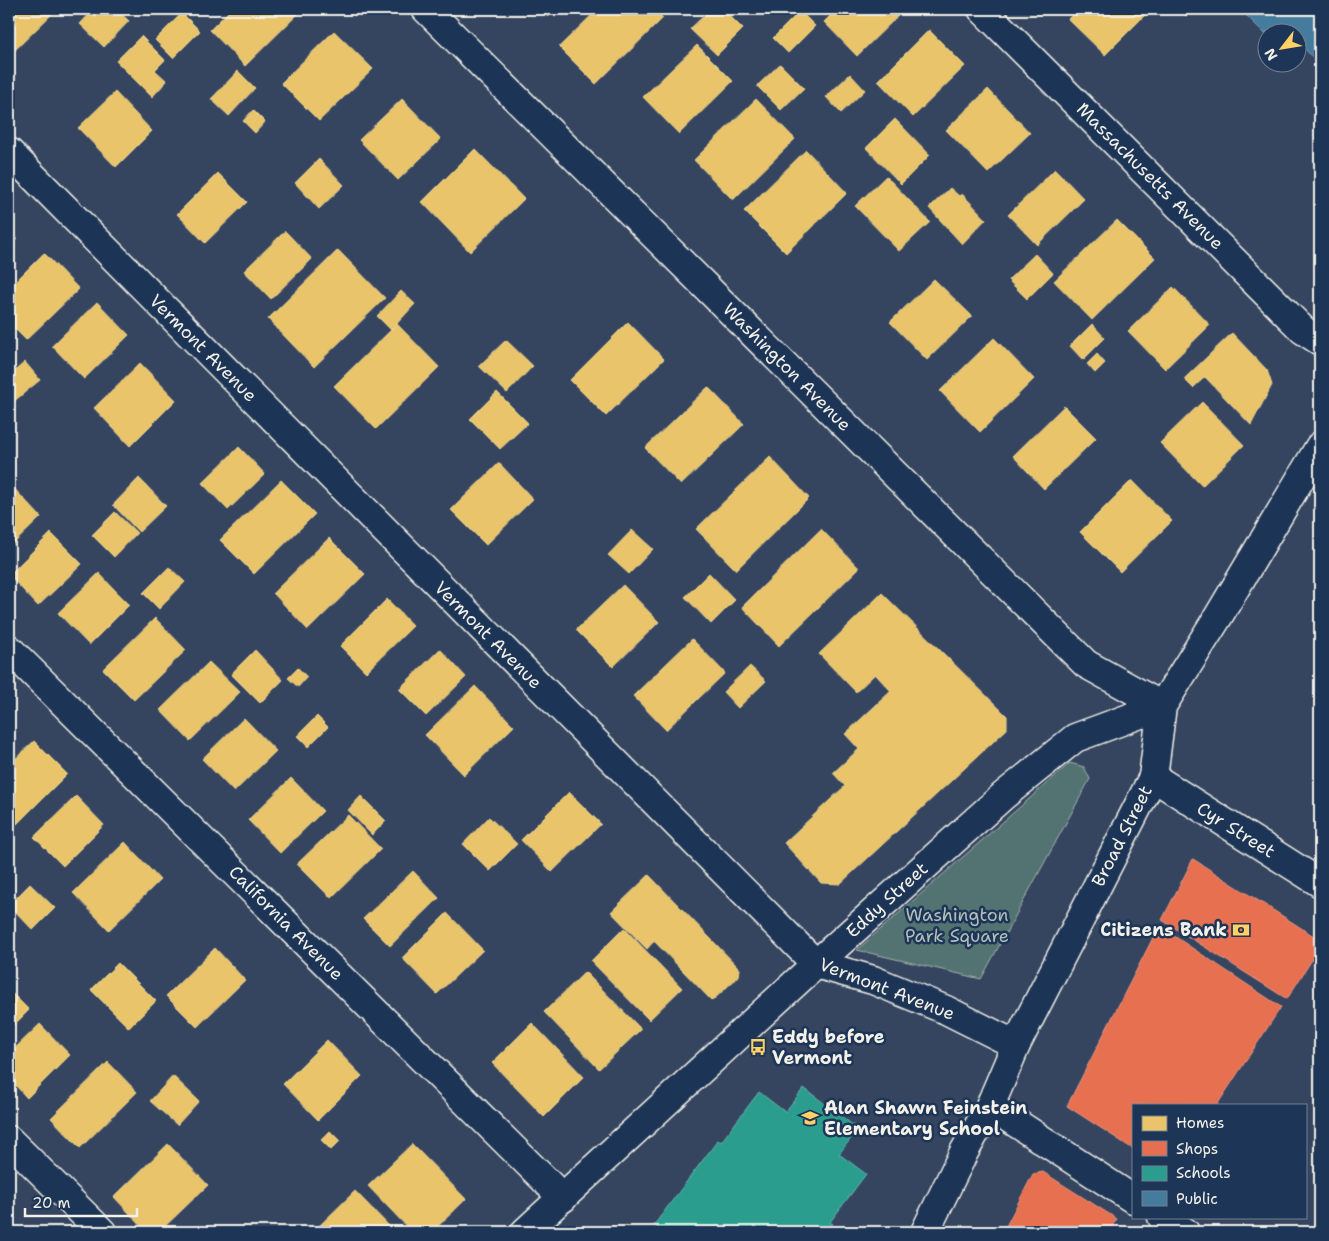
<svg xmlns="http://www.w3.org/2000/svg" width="1329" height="1241" font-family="'Shantell Sans',sans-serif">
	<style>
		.green { fill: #537372; stroke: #a4b2ad }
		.homes { fill: #e9c46a; stroke: #ecd290 }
		.shops { fill: #e76f51; stroke: #eb967e }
		.schools { fill: #2a9d8f; stroke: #67b6aa }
		.public { fill: #457b9d; stroke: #7a9eb4 }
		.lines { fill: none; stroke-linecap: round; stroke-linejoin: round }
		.minor-casing { stroke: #f4f1e8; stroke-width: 31 }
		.major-casing { stroke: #f4f1e8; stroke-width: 31 }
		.minor { stroke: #1d3557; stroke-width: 28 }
		.major { stroke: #1d3557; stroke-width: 28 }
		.labels { text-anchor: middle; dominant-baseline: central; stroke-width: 5; stroke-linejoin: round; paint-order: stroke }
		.street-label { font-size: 18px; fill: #f4f1e8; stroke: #1d3557 }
		.park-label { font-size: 18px; fill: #b4bfb9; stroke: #1d3557 }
		.poi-label { font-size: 18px; font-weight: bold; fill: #f4f1e8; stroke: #1d3557; text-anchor: start }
	</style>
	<rect width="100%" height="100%" fill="#354560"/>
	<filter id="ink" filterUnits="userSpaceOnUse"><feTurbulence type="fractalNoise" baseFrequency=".02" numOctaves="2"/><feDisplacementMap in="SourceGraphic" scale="10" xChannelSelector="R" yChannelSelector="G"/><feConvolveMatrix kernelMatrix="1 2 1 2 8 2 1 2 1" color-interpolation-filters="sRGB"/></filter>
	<g filter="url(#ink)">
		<path class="green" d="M1070,763L1084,767L1090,779L981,979L857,950Z"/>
		<g class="homes">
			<path d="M9,9H57L11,54L9,51Z"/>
			<path d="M94,9H116L129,21L104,47L80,24Z"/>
			<path d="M231,9H303L245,66L210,30Z"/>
			<path d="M540,9H556L548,17Z"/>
			<path d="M598,9H654L663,18L596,84L559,47Z"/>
			<path d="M711,9H723L743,29L717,55L690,29Z"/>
			<path d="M837,9H905L857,56L824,22Z"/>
			<path d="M1078,9H1151L1105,55L1068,19Z"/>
			<path d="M800,11L815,26L788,53L773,38Z"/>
			<path d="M182,13L200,31L173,58L155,40Z"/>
			<path d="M929,30L965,66L913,117L878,81Z"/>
			<path d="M334,31L373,69L319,121L281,83Z"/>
			<path d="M141,36L165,60L155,70L167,81L152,97L116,61Z"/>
			<path d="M697,45L733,81L679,134L643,97Z"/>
			<path d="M780,64L804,88L781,110L757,86Z"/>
			<path d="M238,71L255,88L229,116L211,99Z"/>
			<path d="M850,74L865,90L841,113L826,97Z"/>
			<path d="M988,89L1030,133L988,173L946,130Z"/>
			<path d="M115,92L152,131L116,167L78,128Z"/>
			<path d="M402,99L441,139L398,180L359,140Z"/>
			<path d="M756,99L795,139L733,200L694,160Z"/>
			<path d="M253,110L265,122L255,133L243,121Z"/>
			<path d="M895,119L930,155L901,184L866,148Z"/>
			<path d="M475,149L524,199L470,252L422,202Z"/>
			<path d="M806,150L847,193L786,253L744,211Z"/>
			<path d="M319,159L344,185L319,209L295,183Z"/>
			<path d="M1055,169L1084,199L1037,245L1008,215Z"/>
			<path d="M218,173L247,202L205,243L177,214Z"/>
			<path d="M886,176L930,222L899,251L855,206Z"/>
			<path d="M950,188L959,196L962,194L986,219L962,244L929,208Z"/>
			<path d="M1117,220L1155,258L1092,320L1054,281Z"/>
			<path d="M9,231L17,239L9,247Z"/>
			<path d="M285,231L312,259L271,299L244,271Z"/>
			<path d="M338,250L385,298L314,367L268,319Z"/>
			<path d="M44,253L79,289L26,340L9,323V288Z"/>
			<path d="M1035,254L1053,273L1027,299L1008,280Z"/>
			<path d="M934,279L972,316L927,360L890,322Z"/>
			<path d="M1173,287L1210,325L1165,369L1128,331Z"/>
			<path d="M401,291L415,304L391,330L377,316Z"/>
			<path d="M97,302L129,335L84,379L52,346Z"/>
			<path d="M628,322L664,359L606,416L570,380Z"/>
			<path d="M397,324L439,367L376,429L334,386Z"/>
			<path d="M1092,324L1105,338L1083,360L1070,346Z"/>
			<path d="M1232,333L1267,370L1272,385L1251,425L1205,377L1193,388L1184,379Z"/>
			<path d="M994,338L1034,379L980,432L940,391Z"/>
			<path d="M506,340L533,366L507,393L479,366Z"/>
			<path d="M1097,354L1105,363L1095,373L1087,364Z"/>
			<path d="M25,362L40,380L13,402L9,398V376Z"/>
			<path d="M140,363L176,400L130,446L94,408Z"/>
			<path d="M708,387L744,424L681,485L645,448Z"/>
			<path d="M497,392L528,423L500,449L470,419Z"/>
			<path d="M1202,402L1244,445L1202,486L1160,443Z"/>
			<path d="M1064,406L1096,438L1044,489L1013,456Z"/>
			<path d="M239,447L265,474L228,510L202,483Z"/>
			<path d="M770,457L809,498L736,570L696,529Z"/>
			<path d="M499,463L533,499L486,545L451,510Z"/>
			<path d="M139,478L166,506L139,532L113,505Z"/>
			<path d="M281,480L315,514L254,574L220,540Z"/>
			<path d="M1132,480L1172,521L1120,572L1080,532Z"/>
			<path d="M9,483L41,517L9,548Z"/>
			<path d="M115,512L137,533L114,557L92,535Z"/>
			<path d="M821,529L859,568L779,646L742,607Z"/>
			<path d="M632,530L653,549L629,574L608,555Z"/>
			<path d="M51,533L82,564L38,606L9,575Z"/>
			<path d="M329,538L365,574L308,630L273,593Z"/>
			<path d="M169,567L185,582L159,609L143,593Z"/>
			<path d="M99,573L129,605L89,645L58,613Z"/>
			<path d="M709,573L735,600L711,624L685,597Z"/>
			<path d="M623,585L659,622L613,667L576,630Z"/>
			<path d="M882,593L1007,716V729L840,884L821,883L784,843L845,786L833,773L859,749L845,734L891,691L875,674L856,692L819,654Z"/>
			<path d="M387,599L413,626L366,672L340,646Z"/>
			<path d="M155,618L186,650L134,700L103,669Z"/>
			<path d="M692,639L725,673L666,730L633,696Z"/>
			<path d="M440,649L466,677L426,716L399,689Z"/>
			<path d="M255,650L283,680L260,703L231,674Z"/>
			<path d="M209,662L240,692L190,741L160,710Z"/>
			<path d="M750,666L766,681L738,708L723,692Z"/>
			<path d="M298,668L307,677L298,687L288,678Z"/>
			<path d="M475,686L514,726L464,775L425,735Z"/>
			<path d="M317,716L328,727L308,747L297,736Z"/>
			<path d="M244,718L276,751L234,792L202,759Z"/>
			<path d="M34,741L67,774L12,829L9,825V765Z"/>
			<path d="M291,778L323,811L280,853L248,820Z"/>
			<path d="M569,792L601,824L552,872L521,840Z"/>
			<path d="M76,796L104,825L63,866L34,837Z"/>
			<path d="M361,796L386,821L372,835L348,810Z"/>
			<path d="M348,815L381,849L331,898L297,864Z"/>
			<path d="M489,817L517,844L490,871L463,844Z"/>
			<path d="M125,842L160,880L109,930L73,893Z"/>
			<path d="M413,871L439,898L390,946L363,919Z"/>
			<path d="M649,875L740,969L739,976L712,1001L654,941L647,949L611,912Z"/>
			<path d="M30,884L55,908L33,930L9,905Z"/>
			<path d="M447,913L483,950L437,994L402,958Z"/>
			<path d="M624,928L682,988L649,1020L591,961Z"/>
			<path d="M215,948L245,980L197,1027L166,996Z"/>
			<path d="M118,963L156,1001L129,1028L91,990Z"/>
			<path d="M585,972L641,1029L599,1069L544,1012Z"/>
			<path d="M9,990L29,1010L9,1030Z"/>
			<path d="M532,1023L584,1077L544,1117L492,1063Z"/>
			<path d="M40,1024L70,1055L27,1098L9,1078V1054Z"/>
			<path d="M327,1040L362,1076L318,1120L283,1084Z"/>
			<path d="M108,1062L137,1092L80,1148L51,1118Z"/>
			<path d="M173,1076L199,1101L177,1125L150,1101Z"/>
			<path d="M330,1131L340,1141L331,1150L321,1140Z"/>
			<path d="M168,1144L208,1185L159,1232H147L114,1197Z"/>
			<path d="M412,1144L466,1199L432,1232H412L368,1186Z"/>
			<path d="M355,1191L395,1232H313Z"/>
			<path d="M1320,1220V1232H1312Z"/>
		</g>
		<g class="shops">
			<path d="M1178,9H1193L1186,16Z"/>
			<path d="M1193,859L1320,940V947L1287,999L1162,920Z"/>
			<path d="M1159,926L1281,1007L1217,1105H1133V1149L1067,1106Z"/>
			<path d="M1043,1172L1117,1219L1108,1232H1003L1033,1174Z"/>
		</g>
		<path class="schools" d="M804,1088L858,1129L839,1154L866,1174L830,1222L833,1224L827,1232H654L658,1227L654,1225L718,1140L721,1142L759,1092L785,1112Z"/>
		<path class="public" d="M1240,9H1320V65L1299,43L1296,46V32H1266V35Z"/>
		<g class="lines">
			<g class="minor-casing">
				<g id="minor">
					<path d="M426,9L1086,664L1162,706"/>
					<path d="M982,9L1303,330L1320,341"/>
					<path d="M9,152L816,964"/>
					<path d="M9,649L563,1198"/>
					<path d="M1153,777L1320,883"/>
					<path d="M990,1106L1133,1199"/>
					<path d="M9,1140L102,1232"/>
					<path d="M1162,1217L1185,1232"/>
				</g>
			</g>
			<g class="major-casing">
				<g id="major">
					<path d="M816,964L873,980L946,1010L1016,1045"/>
					<path d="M525,1232L816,964L1003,796L1075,738L1162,706"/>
					<path d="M925,1232L964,1152L990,1106L1016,1045L1153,777L1162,706L1218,617L1320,446"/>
				</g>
			</g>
			<use href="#minor" class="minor"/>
			<use href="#major" class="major"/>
		</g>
	</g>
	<defs>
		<g id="bank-bare" transform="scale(1.35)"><path d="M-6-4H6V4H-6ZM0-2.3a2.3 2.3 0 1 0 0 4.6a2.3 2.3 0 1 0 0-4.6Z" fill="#ffd166" stroke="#1d3557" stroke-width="2.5" paint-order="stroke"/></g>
		<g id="bus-bare" transform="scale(1.35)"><path d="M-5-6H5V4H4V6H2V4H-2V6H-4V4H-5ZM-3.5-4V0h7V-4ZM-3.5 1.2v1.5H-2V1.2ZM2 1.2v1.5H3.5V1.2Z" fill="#ffd166" stroke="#1d3557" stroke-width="2.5" paint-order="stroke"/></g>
		<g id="school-bare" transform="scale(1.35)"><path d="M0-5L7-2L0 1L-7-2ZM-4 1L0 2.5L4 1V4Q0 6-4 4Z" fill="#ffd166" stroke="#1d3557" stroke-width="2.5" paint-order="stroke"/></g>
	</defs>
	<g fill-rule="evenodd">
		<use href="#bank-bare" x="1241" y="930"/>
		<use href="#bus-bare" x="758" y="1047"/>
		<use href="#school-bare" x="810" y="1118"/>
	</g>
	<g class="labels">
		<g class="street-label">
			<text transform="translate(1150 176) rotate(45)">Massachusetts Avenue</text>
			<text transform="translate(203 348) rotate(45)">Vermont Avenue</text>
			<text transform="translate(787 367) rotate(45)">Washington Avenue</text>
			<text transform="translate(488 635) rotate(45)">Vermont Avenue</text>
			<text transform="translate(1236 830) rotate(32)">Cyr Street</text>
			<text transform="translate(1122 836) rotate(-63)">Broad Street</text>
			<text transform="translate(887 900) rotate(-42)">Eddy Street</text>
			<text transform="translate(286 923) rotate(45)">California Avenue</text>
			<text transform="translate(887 989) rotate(21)">Vermont Avenue</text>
		</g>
		<g class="park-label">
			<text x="957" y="915">Washington<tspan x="957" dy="21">Park Square</tspan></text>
		</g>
		<g class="poi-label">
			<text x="1227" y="930" text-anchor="end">Citizens Bank</text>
			<text x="772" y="1037">Eddy before<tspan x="772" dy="21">Vermont</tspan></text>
			<text x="824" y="1108">Alan Shawn Feinstein<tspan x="824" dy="21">Elementary School</tspan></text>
		</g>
	</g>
	<rect width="1329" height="1241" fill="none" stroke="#1d3557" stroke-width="30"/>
	<rect x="15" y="15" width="1299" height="1211" fill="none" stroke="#f4f1e8" stroke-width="2" filter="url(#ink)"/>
	<rect x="1132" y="1104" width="175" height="115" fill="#1d3557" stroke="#738091"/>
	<rect x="1142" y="1116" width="25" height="15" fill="#e9c46a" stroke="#738091"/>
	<text x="1176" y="1128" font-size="15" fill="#f4f1e8">Homes</text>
	<rect x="1142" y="1141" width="25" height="15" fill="#e76f51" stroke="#738091"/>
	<text x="1176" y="1154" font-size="15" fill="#f4f1e8">Shops</text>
	<rect x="1142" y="1166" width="25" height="15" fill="#2a9d8f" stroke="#738091"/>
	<text x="1176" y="1178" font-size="15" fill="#f4f1e8">Schools</text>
	<rect x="1142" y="1191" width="25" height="15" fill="#457b9d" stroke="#738091"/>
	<text x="1176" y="1204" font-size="15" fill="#f4f1e8">Public</text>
	<g transform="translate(1282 48) rotate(239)"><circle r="24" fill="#1d3557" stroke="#738091"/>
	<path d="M0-4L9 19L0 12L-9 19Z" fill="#ffd166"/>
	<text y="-8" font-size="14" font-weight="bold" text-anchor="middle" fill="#f4f1e8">N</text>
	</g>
	<path d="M25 1208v8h112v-8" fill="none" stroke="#f4f1e8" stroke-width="2.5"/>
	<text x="32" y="1208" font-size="15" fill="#f4f1e8" stroke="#1d3557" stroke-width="4" paint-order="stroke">20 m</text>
</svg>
